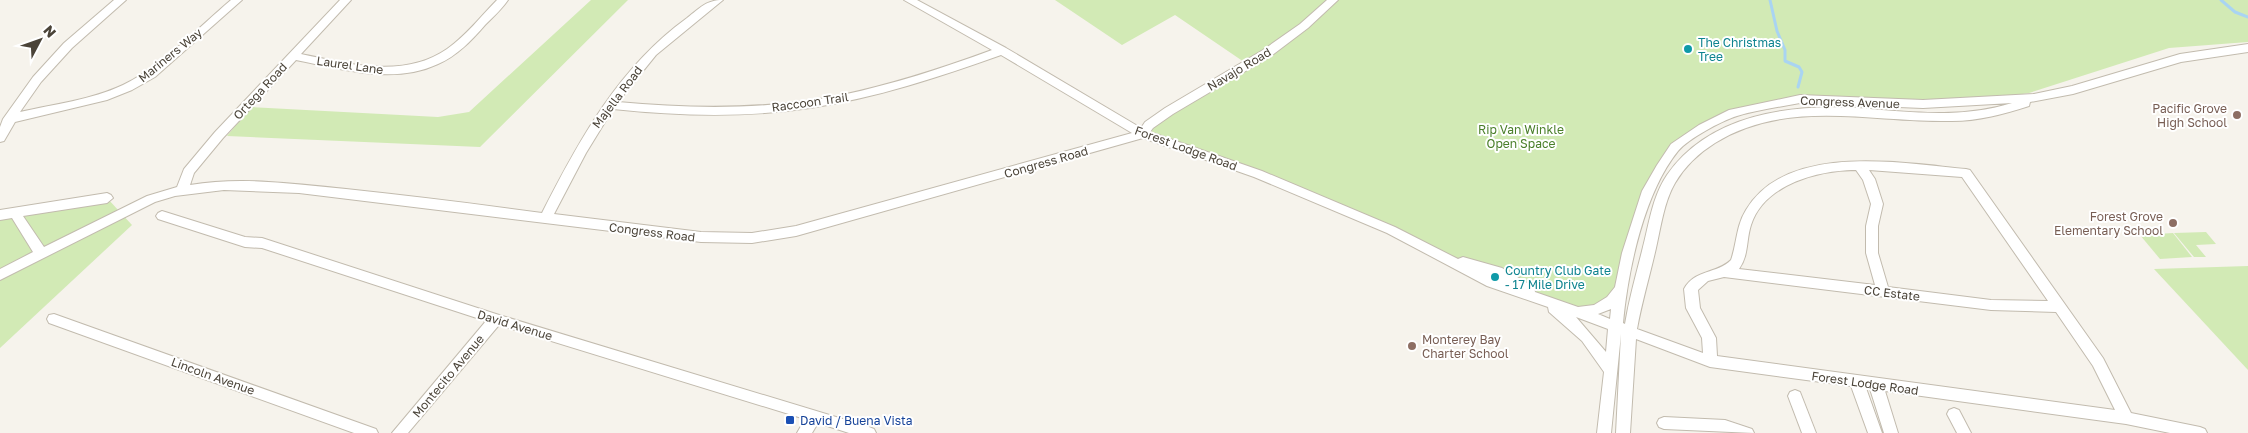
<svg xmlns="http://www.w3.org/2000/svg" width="2248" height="433" font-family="'Golos Text',sans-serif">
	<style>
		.green { fill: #d2eab5 }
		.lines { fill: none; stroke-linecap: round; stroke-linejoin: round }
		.stream { stroke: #a9d4f2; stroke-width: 3 }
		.minor-casing { stroke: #c2bbae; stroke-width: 2 }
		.minor { fill: #fff; fill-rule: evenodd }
		.culture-dot { fill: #0f9aa8; stroke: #fff; stroke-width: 2 }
		.education-dot { fill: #8d6e63; stroke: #fff; stroke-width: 2 }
		.transit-dot { fill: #1a4fb4; stroke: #fff; stroke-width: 2 }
		.labels { text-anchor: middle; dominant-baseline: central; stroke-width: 4; stroke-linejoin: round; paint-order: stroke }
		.culture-label { font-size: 12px; fill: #0d838f; stroke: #fff; text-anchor: start }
		.street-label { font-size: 12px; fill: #4b4439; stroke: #fff }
		.education-label { font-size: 12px; fill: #785e54; stroke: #fff; text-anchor: end }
		.park-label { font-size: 12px; fill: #4a7f2a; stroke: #fff }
		.transit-label { font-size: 12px; fill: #164399; stroke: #fff; text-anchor: start }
	</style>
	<rect width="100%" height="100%" fill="#f6f3ec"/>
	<g class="green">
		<path d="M591,0H628L480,147L227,136L251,107L438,117L469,112Z"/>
		<path d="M1055,0H2248V42L2169,48L2029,93L2002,97L1964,101L1816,99L1733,113L1675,147L1661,168L1615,297L1577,312L1449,259L1258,174L1143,134L1149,125L1247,64L1175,15L1122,45Z"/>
		<path d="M107,198L132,225L0,348V215Z"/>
		<path d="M2206,232L2216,244L2196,245L2206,257H2194L2174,233Z"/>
		<path d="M2173,233L2192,257L2160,259L2140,235Z"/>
		<path d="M2248,266V370L2154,269Z"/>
	</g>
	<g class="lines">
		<g class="stream">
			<path d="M1770,0L1777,31L1785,50V61L1799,67L1802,72L1798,87"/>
			<path d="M2221,0L2235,12L2248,17"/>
		</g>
		<g class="minor-casing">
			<g id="minor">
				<path d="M114,0H126L72,48L41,82L20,112C54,104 91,100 123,85C162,66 198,28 231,0H242L155,77L132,90L107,100L15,122L4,141L0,142V127L3,119L33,77L64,43Z"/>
				<path d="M340,0H351L301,54C349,64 404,79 447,49C466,36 481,16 497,0H508C502,9 493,17 485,25C472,40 457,56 438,64C394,85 341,69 296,60L223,138L194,173L190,185C242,176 294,184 346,189C411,196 477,204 542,213C579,140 619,67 687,18C700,8 706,0 723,0L656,55L618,102C693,109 768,110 842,95C894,84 943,68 992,50L904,0H917L1006,48L1141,128L1145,122L1165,108L1263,50L1300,24L1327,0H1338L1308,28L1271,56L1173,114L1153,128L1150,132L1262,171L1395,227L1458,259L1463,257L1502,268L1534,287L1535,292L1578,307L1594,305L1607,297L1615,287L1622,253L1642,191L1657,165L1671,144L1699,125L1729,110L1800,95L1923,100L2034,94L2072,86L2180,54L2248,44V52L2181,62L2073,94L2030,102L2029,106C2004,114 1979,121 1952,121C1872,123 1787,98 1715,143C1699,153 1685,166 1675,183C1664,202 1661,226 1656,248C1650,275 1642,301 1637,329L1703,353L1702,338L1686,308L1684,289C1695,269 1717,274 1731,260C1737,243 1736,226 1746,210C1787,142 1900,163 1966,169L1970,170L2103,358L2131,413L2200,427L2205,429L2207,433H2170L2126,424L1885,391L1898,433H1884L1870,389L1866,388L1882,433H1868L1851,386L1710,367L1636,339L1630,433H1616L1621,334L1611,433H1597L1604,372L1582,341L1549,312L1548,307L1487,286L1387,233L1254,177L1143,138L796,236L752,243L701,242L299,193L224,190L175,196L155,202L0,280V269L33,252L12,218L0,220V210L107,193L111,195L113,198L107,203L23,216L44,247L147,196L177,187L184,169L215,132ZM1001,55L1132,133L796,226L752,233L701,232L554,214L586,153L613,109C679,116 745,118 810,108C876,98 939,77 1001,55ZM1800,103L1923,108L2012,103C1962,119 1909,112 1858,108C1790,104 1709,114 1667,175C1652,197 1649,225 1642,251C1636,275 1629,299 1625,324L1623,323C1628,270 1644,193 1678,151C1688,139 1721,121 1737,116C1757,110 1779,107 1800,103ZM1856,170L1863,180L1871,204L1866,226V253L1875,285L1739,269C1749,255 1746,240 1751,225C1764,184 1819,170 1856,170ZM1869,170L1962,177L2048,301L1991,300L1888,287L1878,253V226L1883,204L1875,179ZM1724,277L1991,310L2056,312L2093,366L2115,410L1717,356L1716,338L1700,308L1698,290L1708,281ZM1611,309L1610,319L1598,314ZM1576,317L1608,329L1606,352Z"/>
				<path d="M162,211L245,237L262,238L496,314L869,427L874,429L876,433H849L818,423L812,433H797L805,419L499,325L408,433H392L486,321L262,248L245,247L158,219L156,216L158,213Z"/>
				<path d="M54,314L376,429L378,433H354L49,323L47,319L49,315Z"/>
				<path d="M1795,390L1800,392L1816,433H1802L1788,396L1790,392Z"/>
				<path d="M1954,408L1959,410L1971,433H1957L1947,414L1949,410Z"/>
				<path d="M1664,417L1725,420L1752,429L1754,433L1664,429L1659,427L1657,423L1659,419Z"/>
			</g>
		</g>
		<use href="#minor" class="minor"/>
	</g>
	<g class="culture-dot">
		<circle cx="1688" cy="49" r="5"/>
		<circle cx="1495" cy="277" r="5"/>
	</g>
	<g class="education-dot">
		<circle cx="2237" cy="115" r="5"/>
		<circle cx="2173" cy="223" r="5"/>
		<circle cx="1412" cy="346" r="5"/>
	</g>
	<rect class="transit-dot" x="785" y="415" width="10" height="10" rx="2.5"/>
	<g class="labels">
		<g class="culture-label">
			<text x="1698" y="42">The Christmas<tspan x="1698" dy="14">Tree</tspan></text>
			<text x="1505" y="270">Country Club Gate<tspan x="1505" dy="14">- 17 Mile Drive</tspan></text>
		</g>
		<g class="street-label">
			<text transform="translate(170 55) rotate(-39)">Mariners Way</text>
			<text transform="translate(350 65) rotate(8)">Laurel Lane</text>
			<text transform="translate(1239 69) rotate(-31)">Navajo Road</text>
			<text transform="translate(260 91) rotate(-47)">Ortega Road</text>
			<text transform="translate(617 97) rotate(-53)">Majella Road</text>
			<text transform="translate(810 102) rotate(-8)">Raccoon Trail</text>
			<text transform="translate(1850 102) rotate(2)">Congress Avenue</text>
			<text transform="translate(1186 148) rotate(20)">Forest Lodge Road</text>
			<text transform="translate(1046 162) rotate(-16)">Congress Road</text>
			<text transform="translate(652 232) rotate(7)">Congress Road</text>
			<text transform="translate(1892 293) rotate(7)">CC Estate</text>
			<text transform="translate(515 325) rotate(17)">David Avenue</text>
			<text transform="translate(213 376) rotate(20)">Lincoln Avenue</text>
			<text transform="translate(448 376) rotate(-50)">Montecito Avenue</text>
			<text transform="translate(1865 383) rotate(8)">Forest Lodge Road</text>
		</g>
		<g class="education-label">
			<text x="2227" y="108">Pacific Grove<tspan x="2227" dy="14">High School</tspan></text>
			<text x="2163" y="216">Forest Grove<tspan x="2163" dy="14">Elementary School</tspan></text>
			<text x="1422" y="339" text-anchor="start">Monterey Bay<tspan x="1422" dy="14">Charter School</tspan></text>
		</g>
		<g class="park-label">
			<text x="1521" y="129">Rip Van Winkle<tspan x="1521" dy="14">Open Space</tspan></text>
		</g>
		<g class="transit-label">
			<text x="800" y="420">David / Buena Vista</text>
		</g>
	</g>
	<g transform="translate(40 40) rotate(49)" stroke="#ffffff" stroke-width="4" paint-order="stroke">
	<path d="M0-4L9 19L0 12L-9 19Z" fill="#4b4439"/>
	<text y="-8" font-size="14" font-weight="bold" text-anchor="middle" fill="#4b4439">N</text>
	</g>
</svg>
